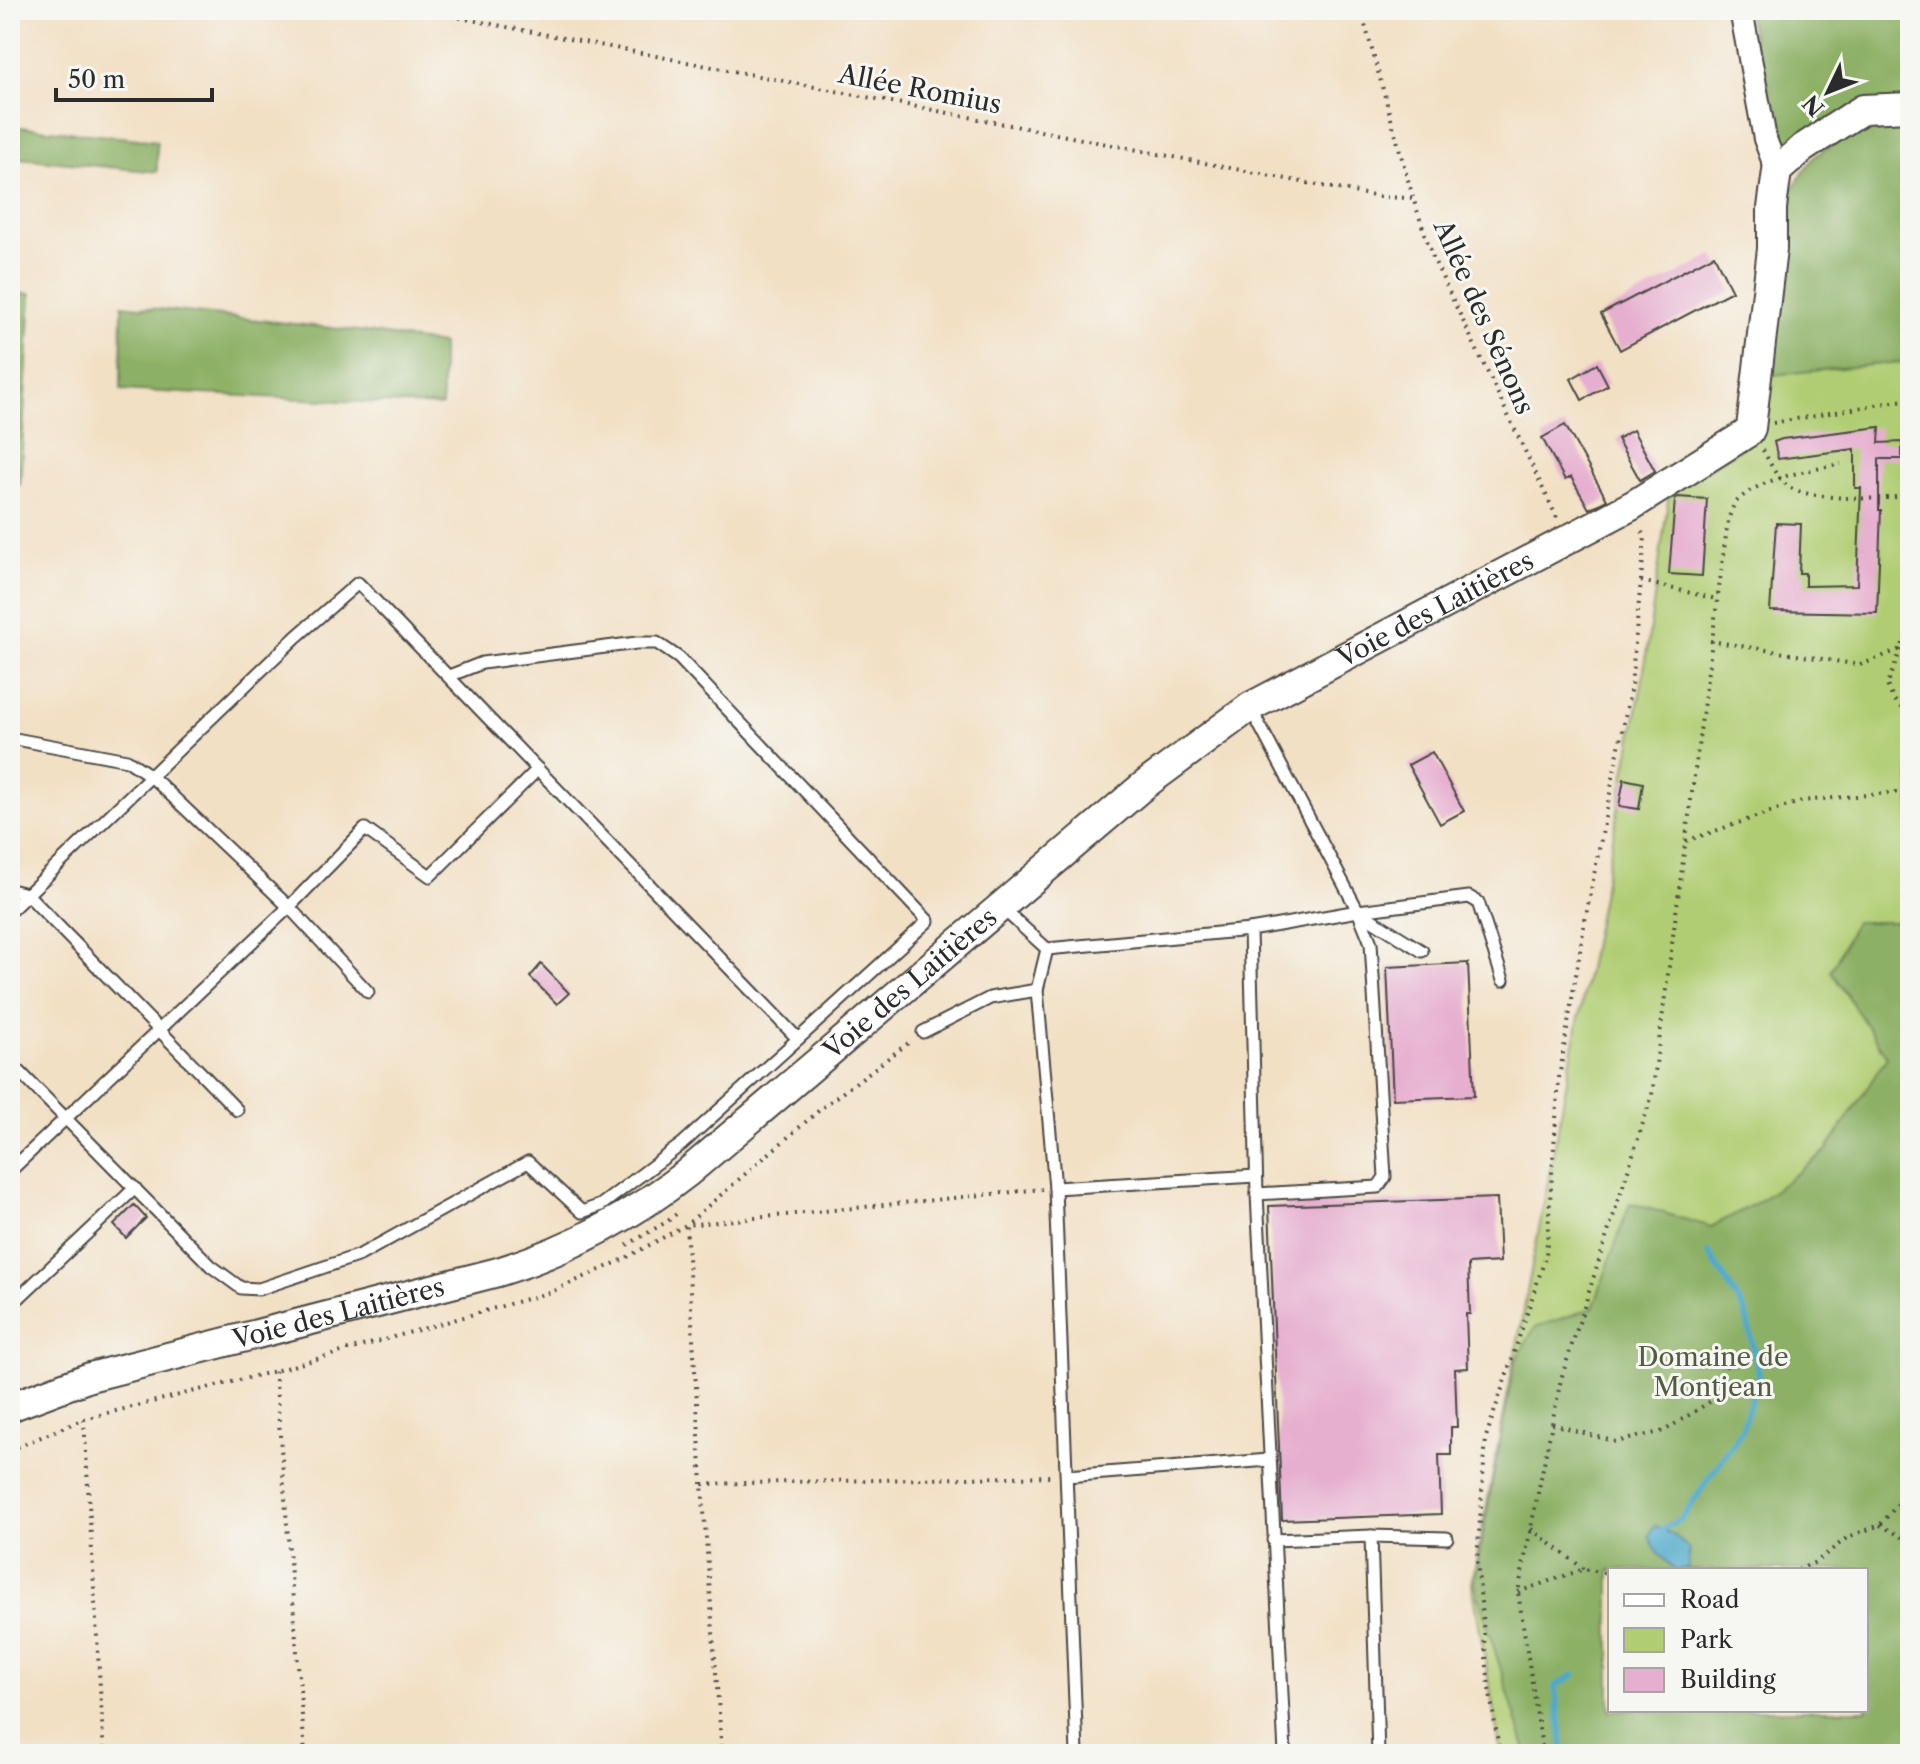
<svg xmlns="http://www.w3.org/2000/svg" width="1920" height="1764" font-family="'Libre Caslon Text',serif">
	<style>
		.green { fill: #b1cd73; stroke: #6e7c4f; stroke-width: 2; fill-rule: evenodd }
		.forest { fill: #8cb065; stroke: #5c6e48; stroke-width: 2; fill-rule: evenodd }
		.water { fill: #4ba9ca; stroke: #3b6a7a; stroke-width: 2 }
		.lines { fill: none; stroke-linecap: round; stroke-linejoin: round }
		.stream { stroke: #4ba9ca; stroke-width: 6 }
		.building { fill: #e6aecf }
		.service-casing { stroke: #494642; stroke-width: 15 }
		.minor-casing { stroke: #494642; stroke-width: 26 }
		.tertiary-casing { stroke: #494642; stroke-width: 32 }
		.path { stroke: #494642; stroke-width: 4; stroke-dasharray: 2 6; stroke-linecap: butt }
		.service { stroke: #fff; stroke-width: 11 }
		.minor { stroke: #fff; stroke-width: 22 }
		.tertiary { stroke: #fff; stroke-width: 28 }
		.labels { text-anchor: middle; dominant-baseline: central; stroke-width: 6; stroke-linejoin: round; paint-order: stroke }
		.street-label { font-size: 26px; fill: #2b2b2b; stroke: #f6f6f2 }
		.park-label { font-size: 26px; fill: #535c41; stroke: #f6f6f2 }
	</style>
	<rect width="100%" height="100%" fill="#f6f6f2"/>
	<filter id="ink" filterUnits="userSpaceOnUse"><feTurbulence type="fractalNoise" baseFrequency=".0125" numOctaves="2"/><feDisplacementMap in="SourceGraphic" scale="16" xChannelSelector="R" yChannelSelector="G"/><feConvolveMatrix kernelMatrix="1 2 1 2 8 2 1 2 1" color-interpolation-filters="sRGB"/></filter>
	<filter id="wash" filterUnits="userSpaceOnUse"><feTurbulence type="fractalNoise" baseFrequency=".006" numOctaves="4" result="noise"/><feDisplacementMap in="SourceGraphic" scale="32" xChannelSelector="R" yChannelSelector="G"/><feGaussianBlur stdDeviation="1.8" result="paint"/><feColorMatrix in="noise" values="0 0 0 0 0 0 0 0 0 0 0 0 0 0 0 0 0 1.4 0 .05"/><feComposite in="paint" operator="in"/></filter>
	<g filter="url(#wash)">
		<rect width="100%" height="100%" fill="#f2e0c5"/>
		<path class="green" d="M1910,121V1754H1501L1472,1583L1642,684L1669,494L1747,444L1778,250ZM1610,1570H1866V1710H1610Z"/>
		<g class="forest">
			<path d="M1747,10H1910V97L1798,140H1780L1770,126Z"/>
			<path d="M1868,120L1910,121V361L1763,376L1784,200L1815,156Z"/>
			<path d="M10,126L157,141V172L10,157Z"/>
			<path d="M10,292L31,294L20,485L10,484Z"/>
			<path d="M122,305L367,332L442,344V406L121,390Z"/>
			<path d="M1855,922H1910V1754H1527L1474,1583L1514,1364L1535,1327L1593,1308L1630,1203L1711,1227L1760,1201L1826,1151L1887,1057L1831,971ZM1610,1570H1866V1710H1610Z"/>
		</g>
		<path class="water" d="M1654,1525L1675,1536L1689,1549L1688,1568L1674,1570L1658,1553L1649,1536Z"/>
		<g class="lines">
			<g class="stream">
				<path d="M1663,1529L1682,1518L1742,1430L1759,1374L1745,1311L1708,1252"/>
				<path d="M1564,1754L1555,1686L1574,1675"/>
			</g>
		</g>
		<g id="blocks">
			<g class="building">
				<path d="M1714,255L1732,291L1620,350L1601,314Z"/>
				<path d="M1597,364L1608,385L1582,400L1571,379Z"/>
				<path d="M1565,425L1607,500L1589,509L1571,477L1565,480L1542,438Z"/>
				<path d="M1880,427L1879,443L1902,442V459H1879V510H1881L1877,613L1770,611L1776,523L1801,524L1799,573H1805V586L1857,585L1861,488H1855V449L1778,459L1774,442L1782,439Z"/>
				<path d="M1633,430L1655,471L1640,480L1617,439Z"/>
				<path d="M1678,497L1707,499L1702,576L1669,574L1675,499Z"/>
				<path d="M1432,752L1464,811L1440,824L1408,765Z"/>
				<path d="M1624,779L1643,783L1639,809L1619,806Z"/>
				<path d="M1468,963L1474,1096L1393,1099L1387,967Z"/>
				<path d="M541,964L569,993L557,1004L530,977Z"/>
				<path d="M1497,1198L1500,1262L1468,1264L1470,1314H1466L1468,1368L1455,1369L1457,1427H1451V1455H1439L1441,1514L1282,1520L1269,1206Z"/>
				<path d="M134,1205L146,1218L126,1238L114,1225Z"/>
			</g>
		</g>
	</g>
	<g filter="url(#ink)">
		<use href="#blocks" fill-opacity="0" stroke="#494642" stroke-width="2"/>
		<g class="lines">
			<g class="service-casing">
				<g id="service">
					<path d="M449,676L482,663L637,643H657L679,658L928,921L798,1039"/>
					<path d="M1251,709L1358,911L1371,943L1385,1177L1378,1187L1257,1194"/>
					<path d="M10,738L127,760L151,776L289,907L368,992"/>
					<path d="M10,890L27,894L237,1110"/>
					<path d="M1001,907L1047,949L1250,930L1257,1194L1285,1754"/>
					<path d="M10,911L296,637L358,583L798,1039L682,1144L601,1205L582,1212L528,1162L360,1255L259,1289L241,1288L211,1266L10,1062"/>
					<path d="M1358,911L1422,951"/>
					<path d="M1250,930L1358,911L1469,897L1478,902L1503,980"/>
					<path d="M1047,949L1037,990L1055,1188L1077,1754"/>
					<path d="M923,1032L990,998L1037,990"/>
					<path d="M10,1171L289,907L365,829L430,876L538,769"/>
					<path d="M1055,1188L1256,1176"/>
					<path d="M10,1306L135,1188"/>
					<path d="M1067,1476L1269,1460"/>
					<path d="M1371,1536L1378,1754"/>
					<path d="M1273,1540L1371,1536L1447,1538"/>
				</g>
			</g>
			<g class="minor-casing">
				<path id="minor" d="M1741,10L1765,139L1777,171"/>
			</g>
			<g class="tertiary-casing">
				<g id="tertiary">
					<path id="s1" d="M10,1407L90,1377L498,1272C568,1250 630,1218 687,1173L1143,786L1250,707L1633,505L1749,432L1751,428L1772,249V208L1777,171L1803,148L1863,109L1910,107"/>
				</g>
			</g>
			<g class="path">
				<path d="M420,10L1379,197L1413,198"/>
				<path d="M1361,10L1413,198L1433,258L1557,518"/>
				<path d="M1907,400L1910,435"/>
				<path d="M1773,423L1910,399"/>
				<path d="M1763,450C1771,464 1777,481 1793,489C1813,499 1889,502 1910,494"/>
				<path d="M1641,581L1716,599"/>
				<path d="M1710,641L1860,665L1901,649L1910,624"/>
				<path d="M1901,649L1887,685L1893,699L1910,716"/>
				<path d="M1686,841L1802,801L1910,791"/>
				<path d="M627,1245L668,1221L680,1211"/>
				<path d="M275,1371L305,1754"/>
				<path d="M84,1419L104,1754"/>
				<path d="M1552,1424L1616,1442L1664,1431L1711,1401L1732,1352"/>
				<path d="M10,1450L84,1419L275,1371L551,1292L622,1260L686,1225L823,1107L911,1041"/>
				<path d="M702,1484L686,1225L1042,1189"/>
				<path d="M1880,1525L1910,1541"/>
				<path d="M1531,1529L1584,1569"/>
				<path d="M1798,1570L1816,1562L1848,1537L1880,1525L1910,1490"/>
				<path d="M1518,1592L1584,1569L1610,1574"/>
				<path d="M722,1754L702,1484L1053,1476"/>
				<path d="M1500,1754L1489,1688L1477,1560L1486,1437L1546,1256L1559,1078L1584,926L1631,686L1645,537L1641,528"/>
				<path d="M1543,1754L1518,1592L1561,1379L1652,1095L1728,520C1730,515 1732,508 1735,503C1760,477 1808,471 1841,464"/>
			</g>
			<use href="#service" class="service"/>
			<use href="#minor" class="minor"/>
			<use href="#tertiary" class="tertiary"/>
		</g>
	</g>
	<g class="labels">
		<g class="street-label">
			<text transform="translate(920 89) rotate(11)">Allée Romius</text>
			<text transform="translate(1484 317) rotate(66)">Allée des Sénons</text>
			<text stroke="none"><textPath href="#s1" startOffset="1662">Voie des Laitières</textPath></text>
			<text stroke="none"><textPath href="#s1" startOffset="1014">Voie des Laitières</textPath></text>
			<text stroke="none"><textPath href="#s1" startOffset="342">Voie des Laitières</textPath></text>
		</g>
		<g class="park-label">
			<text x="1713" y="1357">Domaine de<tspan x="1713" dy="30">Montjean</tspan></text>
		</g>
	</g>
	<rect width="1920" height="1764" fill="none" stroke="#f6f6f2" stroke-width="40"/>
	<rect x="1608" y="1568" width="260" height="144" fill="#f6f6f2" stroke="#a5a5a2" stroke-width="2"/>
	<rect x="1624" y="1594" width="40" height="12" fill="#ffffff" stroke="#a5a5a2" stroke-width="2"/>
	<text x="1680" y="1608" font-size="24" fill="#2b2b2b">Road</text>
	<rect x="1624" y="1628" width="40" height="24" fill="#b1cd73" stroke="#a5a5a2" stroke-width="2"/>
	<text x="1680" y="1648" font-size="24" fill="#2b2b2b">Park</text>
	<rect x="1624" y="1668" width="40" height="24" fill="#e6aecf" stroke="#a5a5a2" stroke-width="2"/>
	<text x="1680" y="1688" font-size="24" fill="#2b2b2b">Building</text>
	<g transform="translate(1828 92) rotate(227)" stroke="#f6f6f2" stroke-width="6" paint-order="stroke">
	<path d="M0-6L14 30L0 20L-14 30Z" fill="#2b2b2b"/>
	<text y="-12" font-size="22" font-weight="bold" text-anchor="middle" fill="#2b2b2b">N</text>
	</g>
	<path d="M56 88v12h156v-12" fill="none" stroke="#2b2b2b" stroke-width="4"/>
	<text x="68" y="88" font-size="24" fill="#2b2b2b" stroke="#f6f6f2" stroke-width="6" paint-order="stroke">50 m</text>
</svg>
